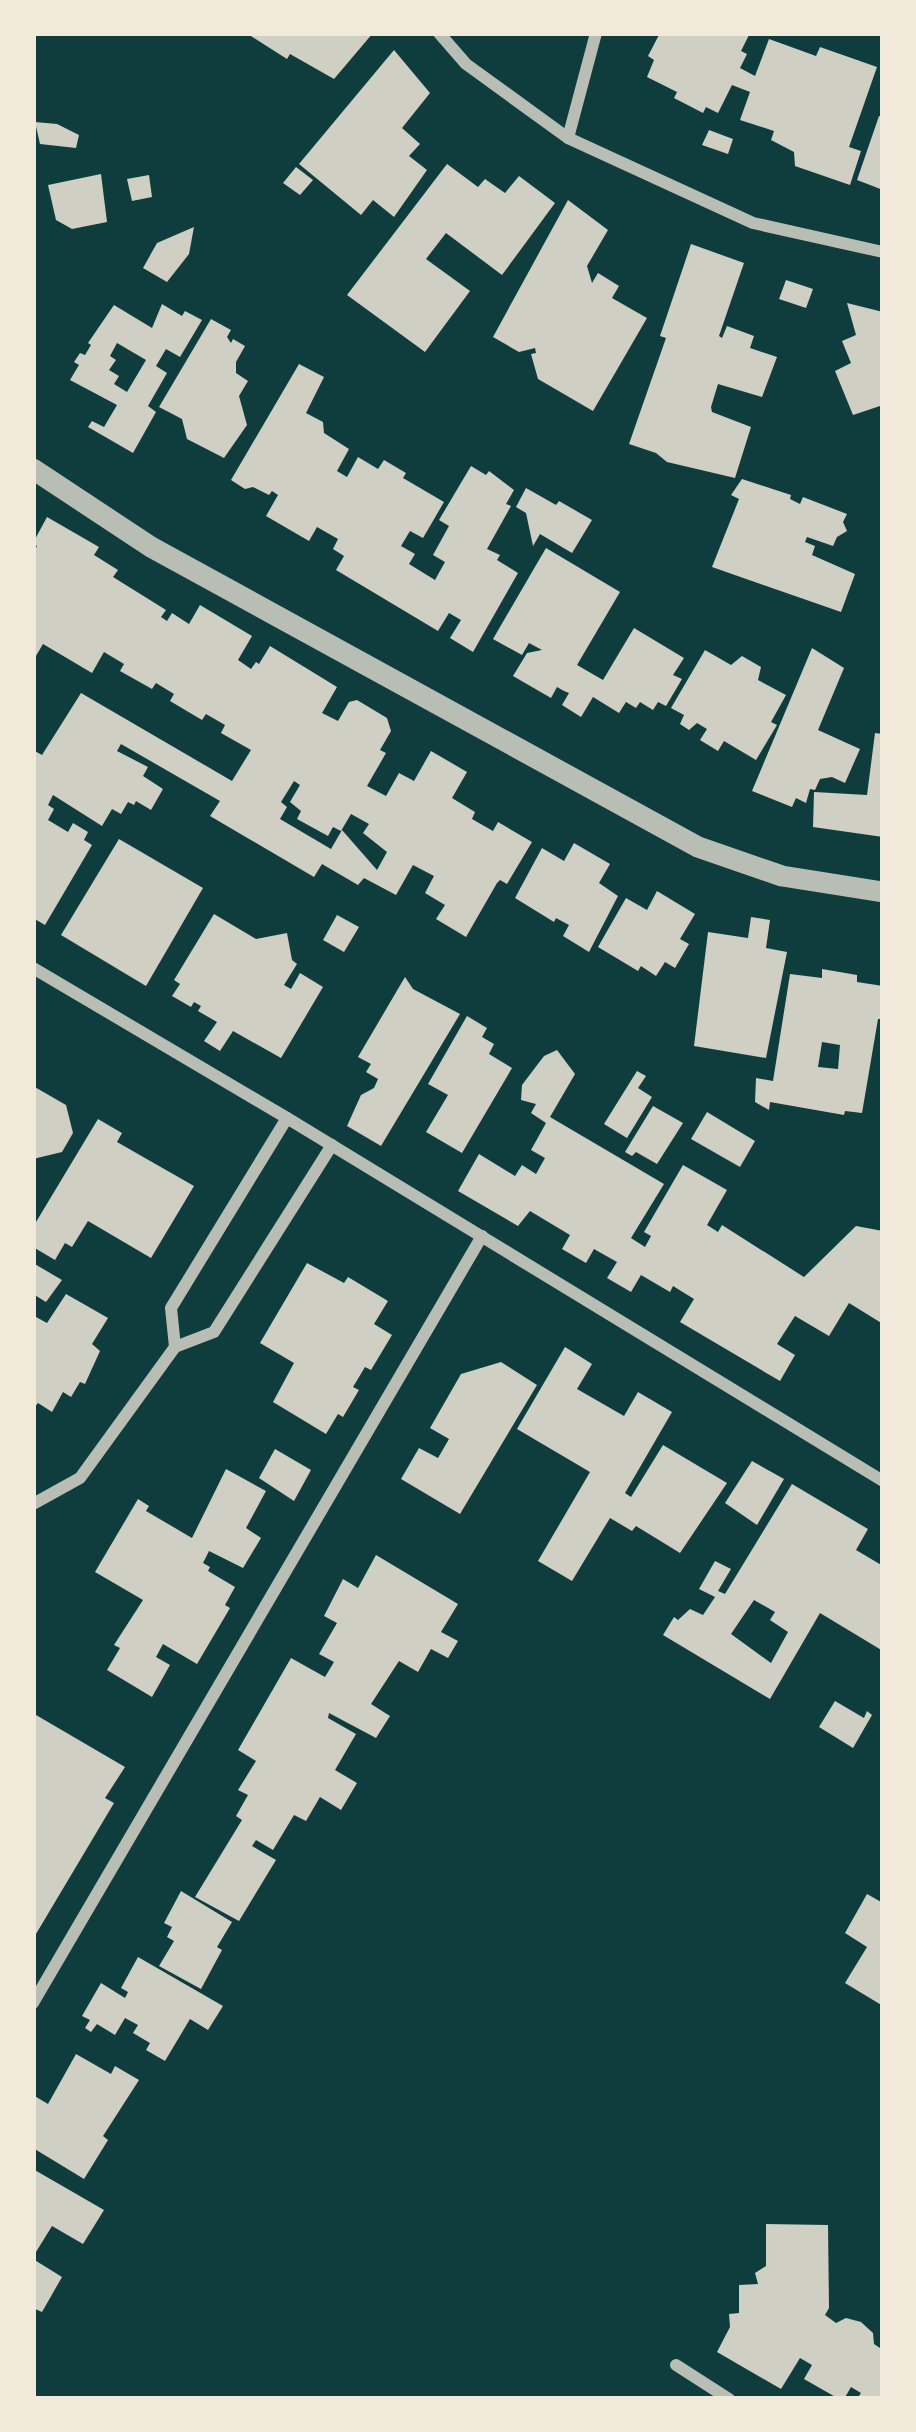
<svg xmlns="http://www.w3.org/2000/svg" width="916" height="2432" font-family="Signika,sans-serif">
	<style>
		.building { fill: #cfcfc3; fill-rule: evenodd }
		.lines { fill: none; stroke-linecap: round; stroke-linejoin: round }
		.minor { stroke: #b8beb3; stroke-width: 12 }
		.tertiary { stroke: #b8beb3; stroke-width: 21 }
	</style>
	<rect width="100%" height="100%" fill="#0f3d3e"/>
	<g class="building">
		<path d="M246,33H373L334,79L290,54L287,59Z"/>
		<path d="M660,33H750L741,51L747,54L740,68L755,76L769,39L816,56L820,47L877,67L849,147L861,151L850,185L795,166L794,152L771,140L774,131L740,120L750,92L732,85L718,113L706,107L703,113L674,98L677,92L647,77L654,60L648,56Z"/>
		<path d="M394,50L430,93L402,128L420,144L409,156L427,170L394,217L373,200L361,215L299,164Z"/>
		<path d="M879,116L883,117V190L857,180Z"/>
		<path d="M35,122L57,124L79,135L76,148L40,144Z"/>
		<path d="M709,130L733,139L728,154L702,145Z"/>
		<path d="M447,164L478,187L485,179L505,193L519,176L555,203L502,275L446,233L426,259L470,291L425,352L347,295Z"/>
		<path d="M296,167L313,180L300,195L283,183Z"/>
		<path d="M101,174L107,222L72,229L56,220L48,185Z"/>
		<path d="M149,175L152,197L132,201L127,179Z"/>
		<path d="M568,200L608,230L587,266L592,283L598,273L619,286L612,298L647,318L593,411L538,379L531,354L536,353L535,348L519,352L493,337Z"/>
		<path d="M194,227L189,254L167,282L143,268L157,243Z"/>
		<path d="M691,244L744,263L719,336L722,338L727,326L754,336L750,348L777,357L762,397L718,384L711,407L712,412L751,427L735,478L667,462L656,453L629,444L666,338L660,336Z"/>
		<path d="M786,280L813,289L806,308L779,299Z"/>
		<path d="M847,303L883,312V405L853,415L835,371L851,363L842,341L856,335Z"/>
		<path d="M162,304L182,316L185,311L202,320L180,357L166,349L156,366L167,373L148,406L156,412L133,453L88,427L92,421L104,427L117,405L70,380L79,365L74,362L80,353L85,355L91,345L88,343L114,305L152,328ZM117,343L146,360L127,392L114,384L119,376L109,370L116,360L110,356Z"/>
		<path d="M211,319L231,330L227,337L231,343L233,339L245,346L236,362V373L248,381L239,396L247,425L224,458L187,439L182,419L159,407Z"/>
		<path d="M299,364L324,377L306,413L323,422L324,433L349,449L337,471L347,477L358,457L378,469L384,460L406,473L403,478L444,502L423,538L410,531L401,546L415,554L409,564L435,580L445,562L433,555L449,526L439,520L471,466L486,475L489,471L514,490L506,504L511,506L487,549L500,555L497,560L518,573L473,652L450,638L461,620L449,613L438,631L336,570L344,556L333,549L338,539L317,527L309,541L266,516L278,495L272,491L269,495L253,487L245,489L231,480Z"/>
		<path d="M742,479L791,495L790,499L800,504L803,497L847,514L843,522L847,531L837,537L833,546L807,537L805,542L815,546L812,555L855,574L841,612L712,567L739,499L731,495Z"/>
		<path d="M526,488L556,505L559,501L592,520L572,553L540,534L533,546L526,513L516,507Z"/>
		<path d="M47,517L99,547L94,555L118,570L113,577L166,610L161,617L167,621L172,613L189,624L200,605L252,636L238,660L251,669L256,662L259,664L270,646L337,687L322,713L338,721L349,702L357,700L387,718L391,731L380,750L386,753L367,786L386,796L399,773L414,781L431,751L467,772L452,798L475,812L472,819L493,831L498,822L532,842L507,884L500,880L497,883L466,937L436,919L445,905L425,893L434,876L413,865L396,895L364,878L358,885L322,864L314,877L210,816L220,801L121,744L117,751L148,767L143,776L163,789L151,810L136,801L134,805L128,802L121,814L112,809L102,826L53,795L48,805L54,809L48,820L68,832L73,823L88,832L84,840L92,845L45,925L33,918V750L42,755L81,693L232,781L251,750L221,733L225,725L206,714L202,720L170,701L174,694L156,683L152,689L120,671L124,664L104,652L92,673L43,644L33,661V554L37,546L33,543ZM294,781L300,785L290,802L301,811L297,819L328,836L333,827L341,831L351,814L369,824L363,833L387,852L377,870L342,830L331,849L280,819L287,807L281,802Z"/>
		<path d="M546,548L620,592L577,665L603,680L634,628L684,658L673,675L682,679L666,706L658,702L653,710L640,702L636,708L626,702L619,713L593,697L581,717L562,705L569,693L564,691L557,687L551,698L513,676L527,653L542,650L529,643L522,655L493,639Z"/>
		<path d="M812,648L844,668L818,730L860,749L845,783L832,777L820,779L815,790L810,789L806,803L796,798L792,807L752,791Z"/>
		<path d="M705,650L731,665L742,656L761,667L758,680L786,695L771,722L777,725L756,760L724,741L718,751L700,740L707,729L697,723L689,730L680,724L684,715L671,708Z"/>
		<path d="M875,733L883,734V837L813,827L814,792L867,795Z"/>
		<path d="M119,839L203,888L146,986L61,935Z"/>
		<path d="M574,843L610,864L599,883L618,896L589,952L563,936L569,925L556,918L554,922L515,898L542,848L564,861Z"/>
		<path d="M657,891L695,914L680,939L689,944L675,968L665,962L656,976L641,966L638,971L598,947L626,898L647,910Z"/>
		<path d="M214,914L256,939L287,933L292,960L297,964L284,985L291,989L300,973L323,987L281,1058L233,1031L220,1051L204,1041L217,1022L198,1011L201,1006L194,1002L191,1007L172,996L180,984L174,980Z"/>
		<path d="M337,915L359,927L344,952L323,940Z"/>
		<path d="M751,917L770,920L766,948L787,952L766,1058L694,1046L708,932L748,938Z"/>
		<path d="M822,969L857,975V982L883,986V1019H878L862,1113L845,1111L844,1115L770,1102L769,1110L755,1102L756,1078L773,1081L790,974L822,978ZM822,1042L840,1045L838,1069L818,1067Z"/>
		<path d="M405,977L413,989L460,1014L381,1146L347,1126L361,1095L374,1088L378,1079L366,1072L371,1064L358,1057Z"/>
		<path d="M467,1016L487,1028L482,1037L494,1044L489,1054L512,1068L462,1153L426,1132L448,1095L428,1084Z"/>
		<path d="M557,1050L575,1074L550,1117L664,1184L631,1238L645,1247L651,1236L644,1232L683,1165L727,1190L707,1225L718,1232L722,1225L804,1277L856,1226L883,1231V1324L849,1303L829,1336L795,1316L777,1344L795,1355L780,1381L680,1322L694,1299L673,1286L670,1292L641,1275L631,1292L607,1278L617,1262L594,1249L586,1263L562,1249L570,1235L530,1211L518,1226L458,1191L479,1154L515,1176L522,1165L536,1174L545,1158L531,1150L546,1123L531,1113L536,1104L521,1100L522,1085L544,1056Z"/>
		<path d="M637,1071L646,1076L638,1088L652,1097L627,1138L604,1124Z"/>
		<path d="M33,1086L66,1105L73,1133L62,1152L33,1159Z"/>
		<path d="M653,1106L683,1123L657,1164L636,1152L632,1156L625,1152Z"/>
		<path d="M707,1112L755,1141L740,1167L691,1139Z"/>
		<path d="M98,1119L122,1133L117,1142L194,1186L151,1258L88,1221L72,1247L65,1243L55,1260L33,1247V1227Z"/>
		<path d="M33,1263L62,1280L46,1302L33,1294Z"/>
		<path d="M307,1263L344,1283L348,1277L388,1301L374,1324L392,1335L371,1370L365,1367L353,1387L359,1390L343,1417L338,1414L326,1434L273,1402L294,1363L260,1343Z"/>
		<path d="M66,1294L108,1318L92,1344L100,1351L85,1384L80,1382L71,1397L63,1392L52,1412L38,1403L33,1409V1321L36,1317L47,1323Z"/>
		<path d="M565,1347L592,1364L577,1389L624,1416L638,1392L672,1412L625,1493L631,1497L663,1445L727,1483L680,1553L636,1526L632,1531L610,1518L572,1581L538,1561L590,1472L517,1429Z"/>
		<path d="M501,1362L537,1385L460,1514L401,1479L419,1448L438,1458L449,1439L430,1428L461,1374Z"/>
		<path d="M275,1449L311,1470L294,1501L259,1478Z"/>
		<path d="M752,1461L784,1479L757,1525L725,1503Z"/>
		<path d="M226,1469L266,1491L246,1528L261,1538L243,1568L209,1551L203,1563L210,1567L208,1571L235,1587L225,1605L230,1608L197,1664L163,1644L156,1657L170,1665L152,1697L107,1670L120,1648L114,1645L143,1600L95,1572L138,1499L149,1506L146,1511L192,1538Z"/>
		<path d="M792,1484L868,1529L856,1550L883,1566V1651L820,1613L770,1699L663,1635L674,1617L678,1620L690,1609L703,1615L715,1597L699,1589L715,1561L731,1569L718,1591L725,1594ZM754,1600L775,1612L770,1620L788,1632L771,1663L731,1634Z"/>
		<path d="M376,1555L458,1604L441,1632L458,1641L448,1658L431,1649L418,1672L399,1661L371,1704L390,1716L376,1738L329,1713L328,1718L356,1734L335,1770L357,1783L341,1810L320,1797L306,1821L294,1815L273,1850L256,1840L252,1846L276,1860L239,1921L195,1897L242,1820L236,1816L248,1795L238,1790L256,1761L238,1750L291,1658L325,1677L334,1662L319,1654L337,1623L324,1616L343,1579L358,1588Z"/>
		<path d="M835,1701L864,1718L867,1711L872,1715L853,1748L819,1727Z"/>
		<path d="M36,1715L125,1767L105,1798L114,1803L33,1939Z"/>
		<path d="M181,1891L232,1922L217,1947L222,1950L201,1989L159,1966L174,1941L167,1937L172,1927L164,1923Z"/>
		<path d="M867,1894L883,1903V2006L845,1983L867,1947L845,1933Z"/>
		<path d="M138,1957L223,2006L208,2030L190,2019L165,2061L146,2050L150,2043L133,2033L138,2025L125,2018L115,2035L97,2024L91,2032L85,2028L90,2020L82,2016L101,1983L125,1998L128,1992L121,1988Z"/>
		<path d="M76,2054L111,2074L115,2066L139,2080L103,2136L108,2140L84,2179L33,2148V2095L48,2104Z"/>
		<path d="M33,2169L104,2210L83,2244L52,2226L36,2252L33,2250Z"/>
		<path d="M766,2224L828,2225L829,2308L825,2315L836,2323L846,2318L861,2322L873,2333L874,2344L883,2350V2399H857L861,2393L851,2387L844,2399H839L804,2379L812,2365L800,2358L781,2389L717,2352L730,2327L729,2314L739,2313V2285L758,2284L755,2273L766,2266Z"/>
		<path d="M33,2259L62,2277L42,2312L33,2308Z"/>
	</g>
	<g class="lines">
		<g class="minor">
			<path d="M439,33L466,64L568,138L753,223L883,252"/>
			<path d="M568,138L596,33"/>
			<path d="M33,968L287,1118L883,1481"/>
			<path d="M175,1347L171,1308L287,1118"/>
			<path d="M33,1504L80,1478L175,1347L214,1332L332,1145"/>
			<path d="M33,2003L482,1236"/>
			<path d="M676,2365L729,2399"/>
		</g>
		<path class="tertiary" d="M33,469L151,547L698,847L782,876L883,892"/>
	</g>
	<rect width="916" height="2432" fill="none" stroke="#f1e9da" stroke-width="72"/>
</svg>
